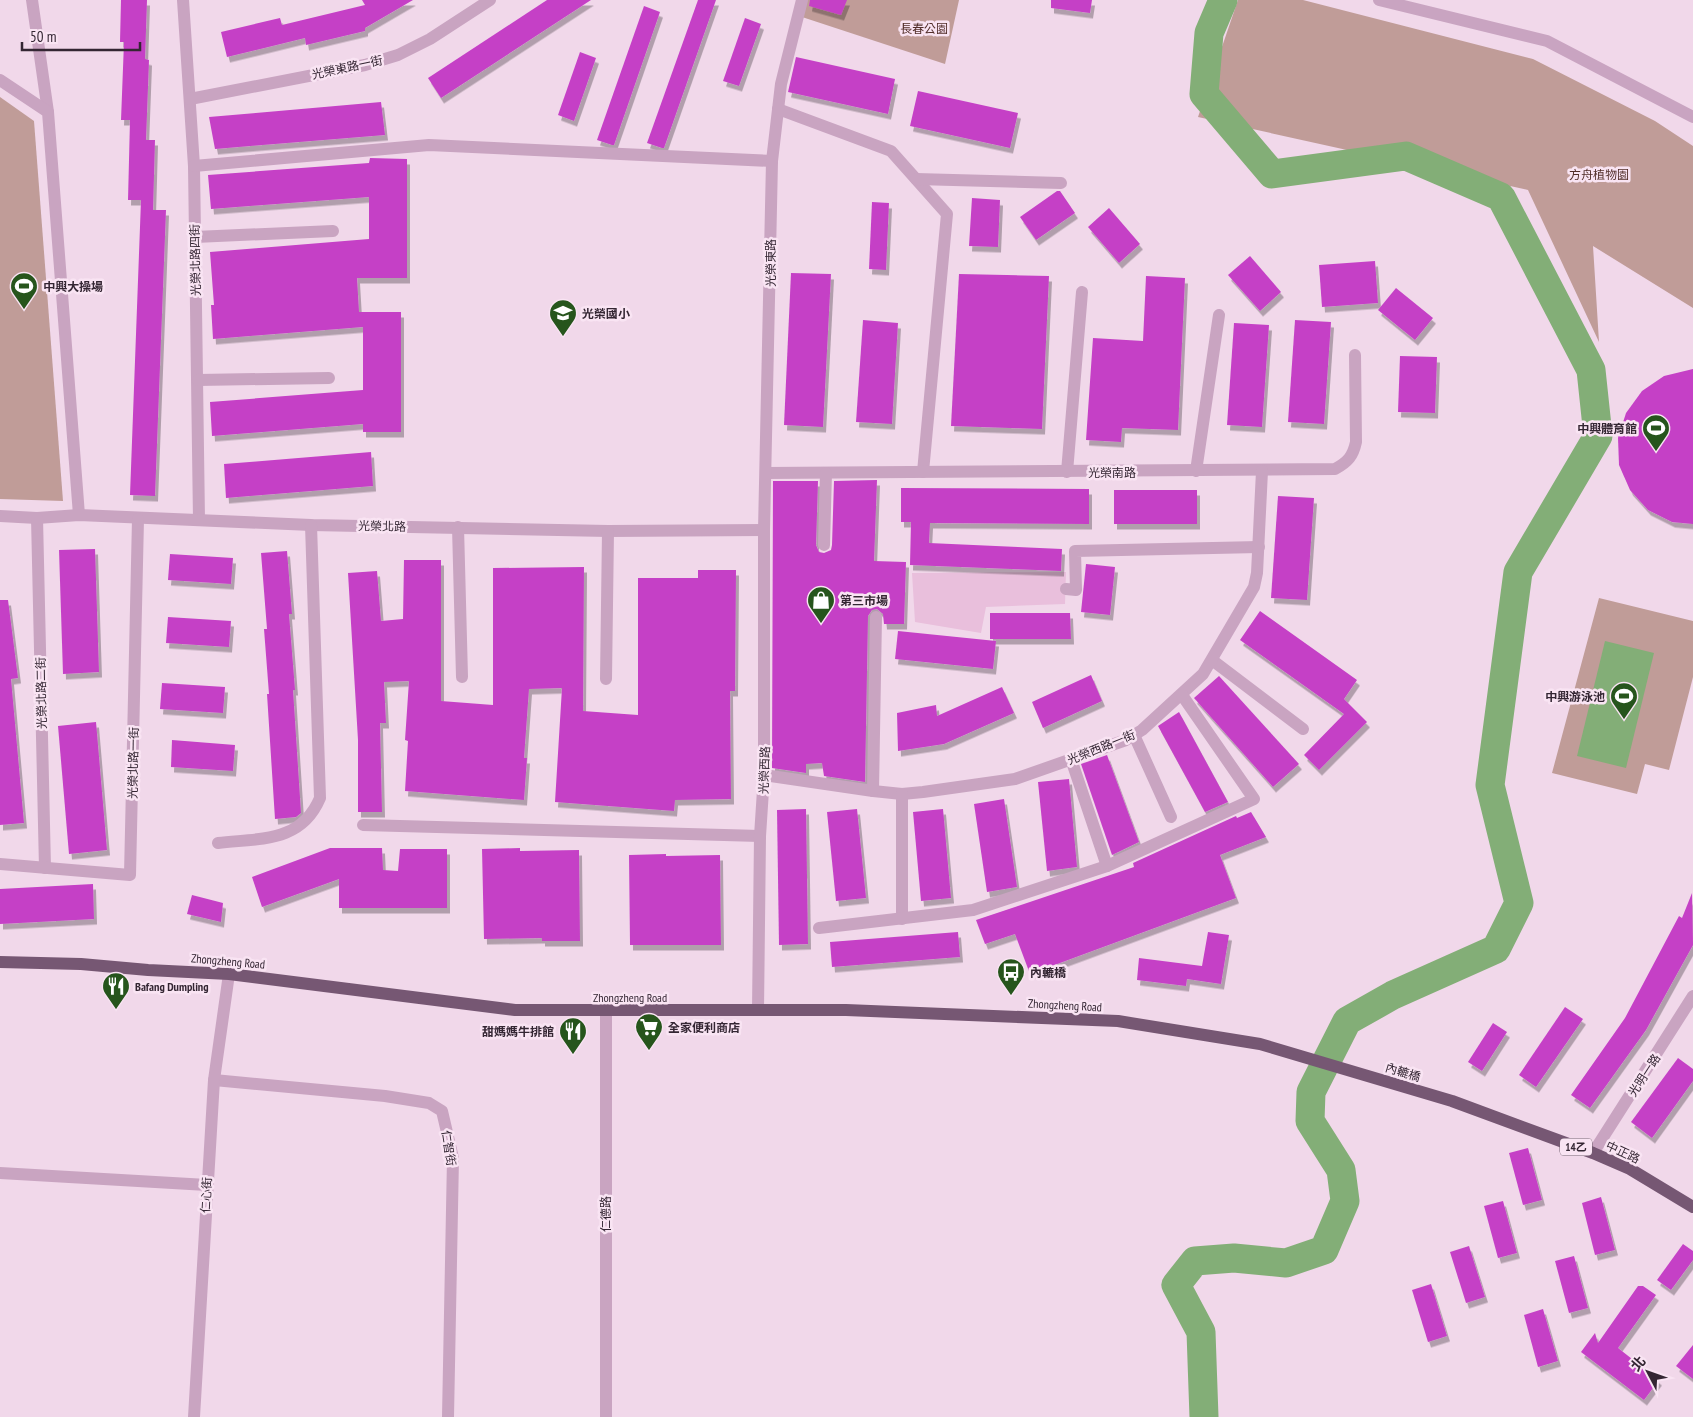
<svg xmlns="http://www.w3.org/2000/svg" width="1693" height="1417" font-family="'PT Sans Narrow','Noto Sans TC',sans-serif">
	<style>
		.green { fill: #c09c98 }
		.plaza { fill: #e9bfdc }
		.water { fill: #83ae77 }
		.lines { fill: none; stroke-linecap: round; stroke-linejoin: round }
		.river { stroke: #83ae77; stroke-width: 29 }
		.building { fill: #c541c6; filter: url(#shadow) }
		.minor { stroke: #c9a4c1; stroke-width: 12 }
		.major { stroke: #765773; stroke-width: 12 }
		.labels { text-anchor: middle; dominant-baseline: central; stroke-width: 5; stroke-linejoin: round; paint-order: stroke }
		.shield { fill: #f9e4f3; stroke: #6f5f6d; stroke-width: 1 }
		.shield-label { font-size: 11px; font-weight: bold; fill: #342633 }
		.park-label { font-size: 12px; fill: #522e2a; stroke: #f9e4f3 }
		.street-label { font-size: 12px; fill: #342633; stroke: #f9e4f3 }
		.poi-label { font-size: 12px; font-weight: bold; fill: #342633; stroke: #f9e4f3; text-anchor: start }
	</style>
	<defs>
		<filter id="shadow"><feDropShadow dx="3" dy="5.5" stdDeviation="0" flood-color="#0004"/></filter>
	</defs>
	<rect width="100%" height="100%" fill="#f1d8ea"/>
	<g class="green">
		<path d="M806,0H959L945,64L802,17Z"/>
		<path d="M1238,0H1303L1533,59L1655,121L1693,146V308L1593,246L1599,342L1528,190L1198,117Z"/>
		<path d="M0,97L34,121L63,501L0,499Z"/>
		<path d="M1599,598L1693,621V677L1669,770L1645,764L1637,794L1552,773Z"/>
	</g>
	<path class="plaza" d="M1066,572L1065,604L986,607L981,633L915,622L912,573Z"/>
	<path class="water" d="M1605,641L1654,653L1626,768L1577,756Z"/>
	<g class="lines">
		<path class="river" d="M1204,1417L1201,1332L1176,1285L1195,1261L1234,1258L1286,1263L1324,1250L1345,1201L1341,1170L1310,1121L1311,1092L1347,1021L1393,995L1496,949L1519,903L1490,785L1518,572L1598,436L1591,370L1501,197L1406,156L1272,174L1204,94L1209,33L1223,0"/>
	</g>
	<g class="building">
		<path d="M121,0H147L145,59L149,60L146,140H155L153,210H166L155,496L130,495L141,200H128L130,120H121L124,42H120Z"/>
		<path d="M362,0H413L365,28V31L306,45L305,38L227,57L221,32L280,18L282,25L365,5Z"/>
		<path d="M547,0H591L441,98L428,78Z"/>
		<path d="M698,0H716L664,148H662L647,143Z"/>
		<path d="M810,0H847L841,15L809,6Z"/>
		<path d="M1051,0H1092L1090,13L1051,8Z"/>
		<path d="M644,6L660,12L614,145H612L597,140Z"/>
		<path d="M745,18L761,24L739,86L723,81Z"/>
		<path d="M580,52L596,58L574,121L558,115Z"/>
		<path d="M796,57L895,79L888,114L788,92Z"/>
		<path d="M918,91L1018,113L1010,148L910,126Z"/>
		<path d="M381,102L385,135L215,149L209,117Z"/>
		<path d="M370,158L407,159V278H357L359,312H401V432H363V424L212,436L210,402L363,390V327L213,339L211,305H214L210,252L369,239V197L211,209L208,175L369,163Z"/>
		<path d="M1057,191H1060L1075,213L1036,240L1020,217Z"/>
		<path d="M972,198L1000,200L998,247L969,246Z"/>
		<path d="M872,202L889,203L886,270L869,269Z"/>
		<path d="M1109,208L1140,244L1119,263L1088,227Z"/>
		<path d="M1250,256L1281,292L1260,311L1228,275Z"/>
		<path d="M1375,261L1378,303L1322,307L1319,265Z"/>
		<path d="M791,273L831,274L823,427L784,425Z"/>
		<path d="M959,274L1049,276L1042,429L951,426Z"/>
		<path d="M1146,276L1185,278L1178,430L1122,428L1121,442L1086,440L1093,338L1143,341Z"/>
		<path d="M1396,288L1433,318L1415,340L1378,310Z"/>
		<path d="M863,320L898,323L892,424L856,422Z"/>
		<path d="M1295,320L1331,322L1324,424L1288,422Z"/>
		<path d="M1234,323L1269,325L1262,427L1227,425Z"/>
		<path d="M1400,356L1437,357L1435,413L1398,412Z"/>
		<path d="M1693,369V524L1672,522L1648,510L1630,490L1619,465L1618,438L1626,413L1642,391L1664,376Z"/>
		<path d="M371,452L373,486L226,498L224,464Z"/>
		<path d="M877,480L874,561L906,562L904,624H884L883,614L877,609L872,610L868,616L865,782L824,776L822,763L806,764V773L772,768L773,481H818L816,545L819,552L824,553L831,550L832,545L834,481Z"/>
		<path d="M901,488L1089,489V524L930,523L929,543L1062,549L1061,571L910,565L911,522H901Z"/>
		<rect x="1114" y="490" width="83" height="34"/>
		<path d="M1278,496L1314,498L1307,600L1271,598Z"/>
		<path d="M95,549L99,672L63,674L59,550Z"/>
		<path d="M287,551L292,614H289L295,690H293L301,813L296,817L275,819L267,694H269L264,629H267L261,553Z"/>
		<path d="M170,554L233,558L231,584L168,580Z"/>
		<path d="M404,560H441V701L493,705V568L584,567L583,711L638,715V578H698V570H736L735,691H730L731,799L675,800L674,811L555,802L562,688L529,689L524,758H527L524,800L405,791L408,741L405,740L409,681L384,682L386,723H380L382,812H358V740L348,573L377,571L381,621L403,619Z"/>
		<path d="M1086,564L1115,567L1110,615L1081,612Z"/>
		<path d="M0,600H8L18,678L11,679L24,823L0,825Z"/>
		<path d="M1260,611L1357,680L1344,699L1367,722L1319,770L1304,755L1344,714L1240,640Z"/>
		<path d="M990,613H1070L1071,639H990Z"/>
		<path d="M168,617L231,621L229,647L166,643Z"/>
		<path d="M898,631L996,641L993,669L895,659Z"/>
		<path d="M1091,675L1102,701L1043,728L1032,702Z"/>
		<path d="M1219,676L1299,764L1273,787L1194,698Z"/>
		<path d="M162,683L225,687L223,713L160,709Z"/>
		<path d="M1002,687L1014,713L944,744L898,751L897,713L936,705L937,716Z"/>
		<path d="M1179,712L1228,802L1205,812L1158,726Z"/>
		<path d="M96,722L107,850L69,854L58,726Z"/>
		<path d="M172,740L235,745L233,771L171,767Z"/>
		<path d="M1107,755L1139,842L1112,855L1081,764Z"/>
		<path d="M1069,779L1077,867L1047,871L1038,782Z"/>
		<path d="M1004,799L1017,887L987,892L974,804Z"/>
		<path d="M806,809L808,944L779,945L777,810Z"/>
		<path d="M857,809L866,898L836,901L827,812Z"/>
		<path d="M943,809L951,898L921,901L913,812Z"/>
		<path d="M1251,812L1266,837L1220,855L1236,898L1030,974L1015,934L985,944L976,920L1134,867L1133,863L1236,816L1237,818Z"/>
		<path d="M330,848H382L383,870L398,871L400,849H447V908H339V879L262,907L252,877Z"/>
		<path d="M520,848V851L579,850L580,941H542V938L484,939L482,849Z"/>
		<path d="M666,854V856L720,855L721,945H630L629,855Z"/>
		<path d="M93,884L94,919L0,924V889Z"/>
		<path d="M1692,893L1693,945L1646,1030L1590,1108L1571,1095L1625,1018L1679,916L1682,918Z"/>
		<path d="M192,895L223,903L221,922L187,914Z"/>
		<path d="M958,932L960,957L832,967L830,942Z"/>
		<path d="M1208,932L1229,935L1221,984L1187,979L1186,986L1137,980L1139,958L1202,966Z"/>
		<path d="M1565,1007L1583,1019L1536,1087L1519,1075Z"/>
		<path d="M1493,1023L1507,1032L1482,1071L1468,1062Z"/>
		<path d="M1678,1058L1693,1069V1081L1652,1138L1631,1122Z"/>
		<path d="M1528,1148L1542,1200L1523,1205L1509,1153Z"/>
		<path d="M1601,1197L1615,1250L1595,1255L1582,1203Z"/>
		<path d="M1503,1201L1517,1253L1498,1258L1484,1206Z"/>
		<path d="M1683,1244L1693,1251V1260L1671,1290L1657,1280Z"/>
		<path d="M1469,1246L1485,1297L1466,1303L1450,1252Z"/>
		<path d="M1574,1256L1588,1308L1569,1313L1555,1261Z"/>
		<path d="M1431,1284L1447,1336L1428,1342L1412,1290Z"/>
		<path d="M1638,1286H1643L1656,1295L1618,1348L1659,1380L1644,1400L1581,1352L1595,1333L1598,1343Z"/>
		<path d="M1543,1309L1558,1361L1538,1367L1524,1315Z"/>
		<path d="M1693,1345V1379L1676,1366Z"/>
	</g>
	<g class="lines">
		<g class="minor">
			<path d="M32,0L48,112"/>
			<path d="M183,0L194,166L199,520"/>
			<path d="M1379,0L1547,41L1693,117"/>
			<path d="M0,80L48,112L79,515"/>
			<path d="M190,99L365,65L398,55L430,39L490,0"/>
			<path d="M778,109L891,151L947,214L923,472"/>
			<path d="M194,166L429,145L772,161"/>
			<path d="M916,179L1061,183"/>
			<path d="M195,237L333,231"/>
			<path d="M198,380L329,378"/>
			<path d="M1196,471L1219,315"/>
			<path d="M1067,472L1082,292"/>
			<path d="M766,473L1335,469C1348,462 1353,456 1356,442L1355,355"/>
			<path d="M0,516L37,518L79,515L311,525L608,531L764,530"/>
			<path d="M37,518L45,868"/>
			<path d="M458,527L462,677"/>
			<path d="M824,545L826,473"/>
			<path d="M1066,589L1076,590L1075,551L1259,547"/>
			<path d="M1212,660L1303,729"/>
			<path d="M606,679L608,531"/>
			<path d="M1134,735L1171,817"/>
			<path d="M1071,759L1107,866"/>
			<path d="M764,775L873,791L902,794L923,792L1015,779L1126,740L1142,730L1203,674L1254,587L1257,573L1262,471"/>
			<path d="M873,791L876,617"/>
			<path d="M363,825L760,836"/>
			<path d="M218,843C260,838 301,843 320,798L311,525"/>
			<path d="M0,864L130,875L138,519"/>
			<path d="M902,919V794"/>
			<path d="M819,928L973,910L1107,866L1254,799L1182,695"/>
			<path d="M758,1010L760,836L764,775V530L772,161L781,84L802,0"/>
			<path d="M606,1011V1417"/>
			<path d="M214,1080L385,1096L429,1103L442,1111L453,1158L448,1417"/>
			<path d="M1593,1153L1693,996"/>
			<path d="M0,1173L207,1185"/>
			<path d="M194,1417L214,1080L229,974"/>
		</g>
		<path class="major" d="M0,962L81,964L148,970L229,974L515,1010H846L1118,1021L1260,1044L1452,1101L1593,1153L1630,1169L1693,1207"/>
	</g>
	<defs>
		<g id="stadium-pin" transform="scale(1.4375)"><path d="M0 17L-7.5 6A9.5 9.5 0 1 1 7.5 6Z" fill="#26551c" stroke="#f9e4f3"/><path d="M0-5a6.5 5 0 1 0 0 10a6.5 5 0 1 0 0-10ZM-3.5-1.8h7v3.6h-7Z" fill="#fff"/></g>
		<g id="school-pin" transform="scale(1.4375)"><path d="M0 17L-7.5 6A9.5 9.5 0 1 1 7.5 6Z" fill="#26551c" stroke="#f9e4f3"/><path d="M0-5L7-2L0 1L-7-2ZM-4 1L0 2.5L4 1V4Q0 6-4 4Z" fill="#fff"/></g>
		<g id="shop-pin" transform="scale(1.4375)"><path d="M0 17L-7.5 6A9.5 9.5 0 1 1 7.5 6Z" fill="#26551c" stroke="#f9e4f3"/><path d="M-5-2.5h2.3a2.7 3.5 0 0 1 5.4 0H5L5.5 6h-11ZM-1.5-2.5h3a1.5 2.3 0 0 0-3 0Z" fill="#fff"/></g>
		<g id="bus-pin" transform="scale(1.4375)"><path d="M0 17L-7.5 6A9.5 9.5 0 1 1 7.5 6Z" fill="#26551c" stroke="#f9e4f3"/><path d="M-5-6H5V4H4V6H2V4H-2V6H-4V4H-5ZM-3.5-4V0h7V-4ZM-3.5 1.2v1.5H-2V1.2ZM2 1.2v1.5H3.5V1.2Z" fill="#fff"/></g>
		<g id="restaurant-pin" transform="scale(1.4375)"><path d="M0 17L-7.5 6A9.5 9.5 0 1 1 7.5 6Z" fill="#26551c" stroke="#f9e4f3"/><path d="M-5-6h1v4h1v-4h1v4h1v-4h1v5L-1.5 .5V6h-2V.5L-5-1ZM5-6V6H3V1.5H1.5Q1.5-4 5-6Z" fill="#fff"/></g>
		<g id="supermarket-pin" transform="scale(1.4375)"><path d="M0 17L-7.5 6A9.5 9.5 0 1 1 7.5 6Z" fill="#26551c" stroke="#f9e4f3"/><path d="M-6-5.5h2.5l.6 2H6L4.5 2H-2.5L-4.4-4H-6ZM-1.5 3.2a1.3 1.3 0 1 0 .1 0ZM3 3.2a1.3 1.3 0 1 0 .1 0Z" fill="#fff"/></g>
	</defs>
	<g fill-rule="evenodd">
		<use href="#stadium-pin" x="24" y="286"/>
		<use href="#school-pin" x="563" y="313"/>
		<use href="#stadium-pin" x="1656" y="428"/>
		<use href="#shop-pin" x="821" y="600"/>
		<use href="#stadium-pin" x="1624" y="696"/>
		<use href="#bus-pin" x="1011" y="972"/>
		<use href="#restaurant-pin" x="116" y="986"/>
		<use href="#supermarket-pin" x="649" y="1027"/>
		<use href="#restaurant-pin" x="573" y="1031"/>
	</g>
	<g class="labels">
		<rect class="shield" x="1560" y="1138.5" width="32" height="17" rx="4"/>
		<g class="shield-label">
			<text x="1576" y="1147">14乙</text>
		</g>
		<g class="park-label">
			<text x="924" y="28">長春公園</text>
			<text x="1599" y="174">方舟植物園</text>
		</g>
		<g class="street-label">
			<text transform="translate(347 67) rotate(-12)">光榮東路一街</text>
			<text transform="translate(195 260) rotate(-91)">光榮北路四街</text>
			<text transform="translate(770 263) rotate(-90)">光榮東路</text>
			<text x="1112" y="472">光榮南路</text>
			<text transform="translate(382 526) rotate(1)">光榮北路</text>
			<text transform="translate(41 693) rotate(-91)">光榮北路二街</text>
			<text transform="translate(1101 747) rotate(-22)">光榮西路一街</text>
			<text transform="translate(133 763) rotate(-89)">光榮北路一街</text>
			<text transform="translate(764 770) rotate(-88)">光榮西路</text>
			<text transform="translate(228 961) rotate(5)">Zhongzheng Road</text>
			<text x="630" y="997">Zhongzheng Road</text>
			<text transform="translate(1065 1005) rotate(3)">Zhongzheng Road</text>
			<text transform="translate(1403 1072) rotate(17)">內轆橋</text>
			<text transform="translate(1644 1075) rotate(-57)">光明一路</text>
			<text transform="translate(449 1148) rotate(81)">仁智街</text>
			<text transform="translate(1623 1152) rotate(25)">中正路</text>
			<text transform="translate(206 1195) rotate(-87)">仁心街</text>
			<text transform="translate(605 1214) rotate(-90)">仁德路</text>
		</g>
		<g class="poi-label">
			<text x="43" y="286">中興大操場</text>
			<text x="582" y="313">光榮國小</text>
			<text x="1637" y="428" text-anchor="end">中興體育館</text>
			<text x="840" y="600">第三市場</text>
			<text x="1605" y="696" text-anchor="end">中興游泳池</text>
			<text x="1030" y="972">內轆橋</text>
			<text x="135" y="986">Bafang Dumpling</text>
			<text x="668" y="1027">全家便利商店</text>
			<text x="554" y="1031" text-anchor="end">甜媽媽牛排館</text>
		</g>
	</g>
	<g transform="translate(1648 1372) rotate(311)" stroke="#f9e4f3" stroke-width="4" paint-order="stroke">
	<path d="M0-4L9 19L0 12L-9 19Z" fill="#342633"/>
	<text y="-8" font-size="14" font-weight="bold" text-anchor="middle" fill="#342633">北</text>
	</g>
	<path d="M22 42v8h118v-8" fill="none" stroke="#342633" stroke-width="2.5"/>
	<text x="30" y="42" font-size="15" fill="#342633" stroke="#f9e4f3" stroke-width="4" paint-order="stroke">50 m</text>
</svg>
